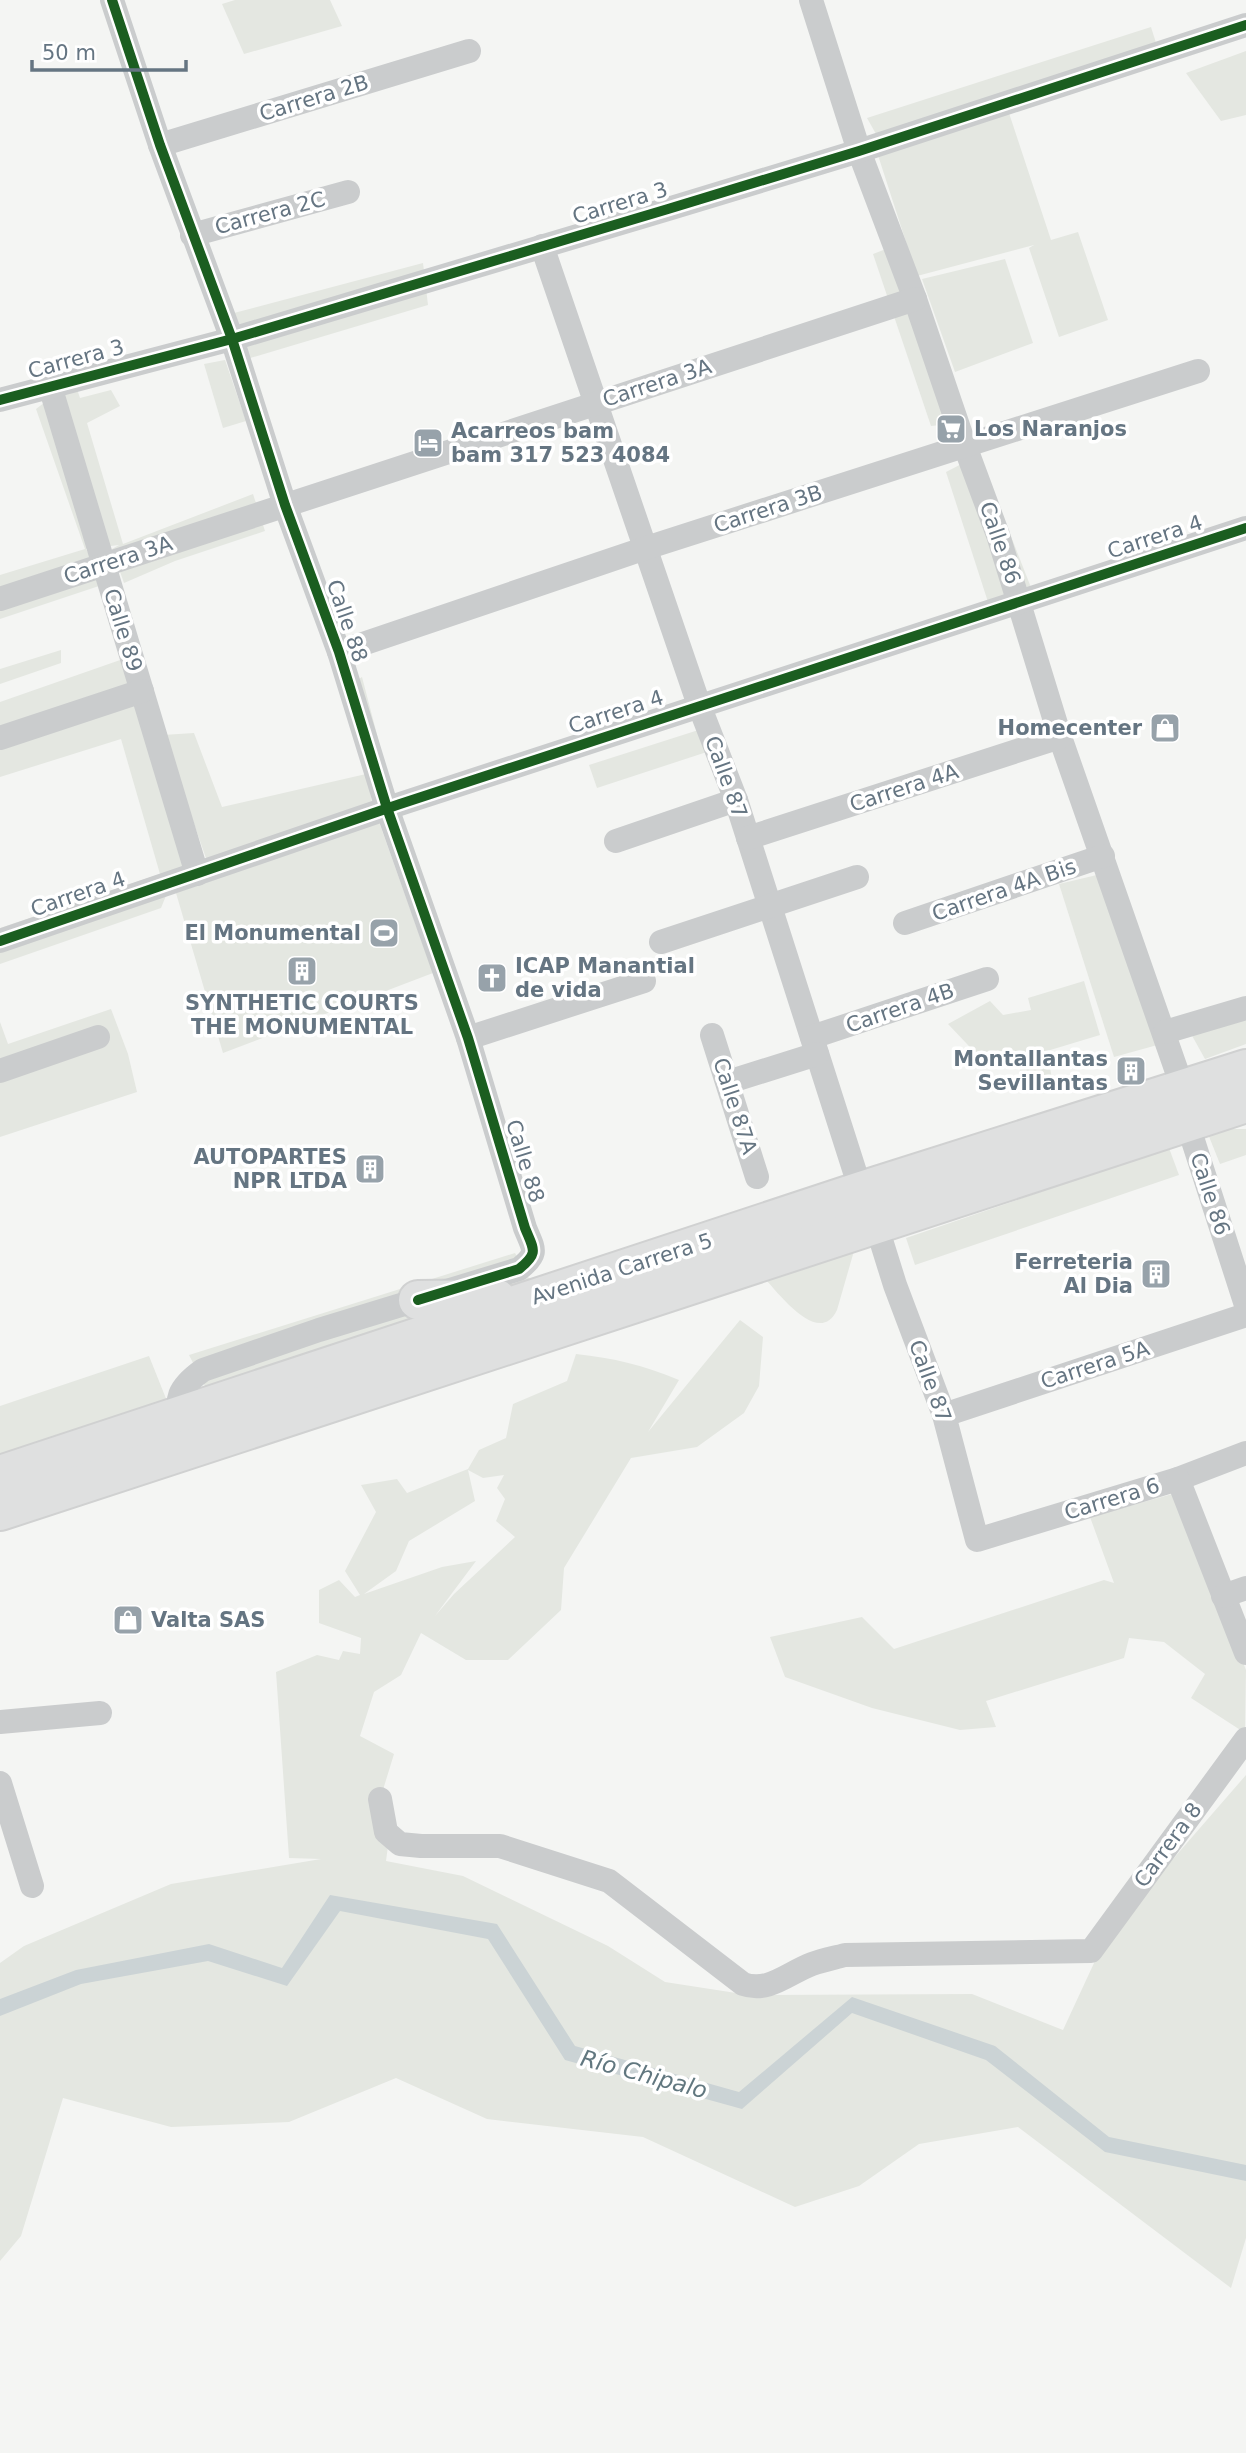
<svg xmlns="http://www.w3.org/2000/svg" width="1246" height="2453" font-family="'DejaVu Sans',sans-serif">
	<style>
		.green { fill: #e4e7e1; fill-rule: evenodd }
		.water { fill: #cbd3d5 }
		.lines { fill: none; stroke-linecap: round; stroke-linejoin: round }
		.primary-casing { stroke: #d0d1d1; stroke-width: 42 }
		.street { stroke: #cacccd; stroke-width: 24 }
		.primary { stroke: #dfe0e0; stroke-width: 38 }
		.cycleway-casing { stroke: #fff; stroke-width: 15 }
		.cycleway { stroke: #1b5e20; stroke-width: 10 }
		.labels { text-anchor: middle; dominant-baseline: central; stroke-width: 7; stroke-linejoin: round; paint-order: stroke }
		.street-label { font-size: 21px; fill: #657582; stroke: #fff }
		.poi-label { font-size: 21px; font-weight: bold; fill: #657582; stroke: #fff; text-anchor: end }
		.water-label { font-size: 23px; font-style: italic; fill: #61777f; stroke: #fff }
	</style>
	<rect width="100%" height="100%" fill="#f4f5f3"/>
	<g class="green">
		<path d="M235,0H330L342,26L244,54L222,4Z"/>
		<path d="M1151,27L1157,46L876,134L867,118Z"/>
		<path d="M1246,51V115L1221,121L1186,73Z"/>
		<path d="M1007,107L1051,240L1078,232L1108,320L1059,337L1029,248L1034,245L917,276L875,146Z"/>
		<path d="M886,249L949,424L931,426L873,254Z"/>
		<path d="M1005,259L1033,343L955,372L922,279Z"/>
		<path d="M423,263L428,305L247,359L234,313Z"/>
		<path d="M225,360L246,421L223,428L204,364Z"/>
		<path d="M74,380L80,398L111,390L120,406L87,423L123,544L253,494L265,531L175,561L124,583L112,549L119,545L86,549L94,562L0,592V575L85,549L36,409Z"/>
		<path d="M979,455L1032,590L988,602L946,472Z"/>
		<path d="M99,574L102,585L0,619V607Z"/>
		<path d="M61,650V663L0,684V669Z"/>
		<path d="M123,659L129,687L0,730V702Z"/>
		<path d="M362,677L386,769L367,774L374,813L207,861L163,735L194,733L222,807L366,774L340,691Z"/>
		<path d="M135,705L187,866L176,871L161,908L0,964V928L160,874L121,739L0,777V748Z"/>
		<path d="M711,726L719,748L597,788L589,765Z"/>
		<path d="M379,822L433,973L223,1053L176,893Z"/>
		<path d="M1101,874L1161,1044L1114,1057L1059,884Z"/>
		<path d="M1084,981L1100,1035L1047,1051L1052,1079L1028,1084L1015,1061L985,1063L948,1024L990,1001L1003,1015L1031,1010L1028,998Z"/>
		<path d="M111,1009L128,1054L137,1092L0,1137V1022L8,1044Z"/>
		<path d="M1246,1015V1044L1205,1059L1190,1032Z"/>
		<path d="M1206,1129H1246V1155L1220,1164Z"/>
		<path d="M1169,1148L1179,1175L915,1265L906,1238Z"/>
		<path d="M856,1244L837,1310C818,1350 774,1287 758,1271Z"/>
		<path d="M515,1253L532,1284L210,1396L189,1355Z"/>
		<path d="M740,1320L763,1337L759,1386L744,1413L697,1447L631,1458L564,1568L561,1610L508,1660H466L421,1633L401,1675L374,1692L360,1736L394,1754L382,1793L390,1831L386,1861L463,1876L608,1946L665,1982L749,1995L972,1994L1063,2030L1107,1935L1246,1775V2238L1231,2288L1018,2127L919,2144L859,2186L795,2207L643,2137L487,2119L396,2078L289,2122L171,2127L63,2098L21,2236L0,2261V1963L24,1946L171,1884L321,1859L289,1858L276,1672L317,1655L339,1660L343,1651L360,1654L361,1638L319,1623V1590L339,1580L355,1597L360,1595L345,1571L376,1512L361,1485L397,1479L407,1493L468,1469L479,1450L506,1438L513,1404L567,1381L576,1354C614,1358 643,1365 679,1380L648,1432ZM468,1470L483,1478L504,1475L497,1488L505,1499L496,1521L515,1537L454,1594L435,1616L476,1561L442,1567L364,1594L396,1571L409,1541L475,1501Z"/>
		<path d="M149,1356L171,1411L0,1462V1406Z"/>
		<path d="M1176,1493L1246,1670L1245,1733L1191,1698L1205,1674L1164,1642L1129,1638L1124,1658L986,1701L996,1727L960,1730L872,1708L785,1677L770,1637L862,1617L894,1649L1104,1580L1114,1583L1090,1517Z"/>
	</g>
	<path class="water" d="M330,1895L497,1924L575,2046L739,2092L852,1997L995,2046L1109,2137L1246,2165V2181L1105,2152L986,2060L852,2013L742,2109L565,2060L488,1939L340,1911L287,1986L208,1961L81,1984L0,2016V1999L76,1970L209,1944L282,1968Z"/>
	<g class="lines">
		<g class="primary-casing">
			<g id="primary">
				<path d="M418,1300L497,1299"/>
				<path d="M0,1475L861,1191L1246,1069"/>
				<path d="M0,1511L1246,1103"/>
			</g>
		</g>
		<g class="street">
			<path d="M112,0L160,145L232,339L285,505L339,652L387,808L468,1038L525,1228C534,1250 539,1253 519,1269L319,1330L203,1370C179,1387 173,1399 183,1428"/>
			<path d="M811,0L859,151L915,299L965,446L998,535L1060,737L1183,1089"/>
			<path d="M160,145L469,51"/>
			<path d="M192,235L348,192"/>
			<path d="M542,246L699,705L736,800L861,1191"/>
			<path d="M50,386L197,874"/>
			<path d="M0,400L232,339L668,209L859,151L1246,25"/>
			<path d="M0,599L915,299"/>
			<path d="M339,652L646,548L1198,371"/>
			<path d="M0,738L142,691"/>
			<path d="M748,838L1060,737"/>
			<path d="M616,841L736,800"/>
			<path d="M905,923L1103,856"/>
			<path d="M0,941L400,804L1246,528"/>
			<path d="M661,942L857,877"/>
			<path d="M1165,1032L1246,1008"/>
			<path d="M712,1035L757,1177"/>
			<path d="M812,1037L987,979"/>
			<path d="M468,1038L644,981"/>
			<path d="M0,1071L98,1037"/>
			<path d="M728,1082L817,1054"/>
			<path d="M1187,1122L1246,1305"/>
			<path d="M876,1224L895,1285L944,1415L977,1540L1178,1479L1246,1453"/>
			<path d="M944,1415L1246,1315"/>
			<path d="M1178,1479L1246,1653"/>
			<path d="M1223,1596L1246,1588"/>
			<path d="M0,1722L100,1713"/>
			<path d="M0,1783L32,1886"/>
			<path d="M380,1799L386,1832L400,1844L421,1846H500L609,1881L743,1984C769,1993 788,1973 812,1964C823,1960 834,1958 845,1955L1091,1951L1246,1739"/>
		</g>
		<use href="#primary" class="primary"/>
		<g class="cycleway-casing">
			<g id="cycleway">
				<path d="M112,0L160,145L232,339L285,505L339,652L387,808L468,1038L525,1228C534,1250 539,1253 519,1269L418,1300"/>
				<path d="M0,400L232,339L668,209L859,151L1246,25"/>
				<path d="M0,941L400,804L1246,528"/>
			</g>
		</g>
		<use href="#cycleway" class="cycleway"/>
	</g>
	<defs>
		<g id="supermarket-square" transform="scale(1.575)"><rect x="-9" y="-9" width="18" height="18" rx="4" fill="#97a2aa" stroke="#fff"/><path d="M-6-5.5h2.5l.6 2H6L4.5 2H-2.5L-4.4-4H-6ZM-1.5 3.2a1.3 1.3 0 1 0 .1 0ZM3 3.2a1.3 1.3 0 1 0 .1 0Z" fill="#fff"/></g>
		<g id="hotel-square" transform="scale(1.575)"><rect x="-9" y="-9" width="18" height="18" rx="4" fill="#97a2aa" stroke="#fff"/><path d="M-6-4.5h1.5V1H6V5H4.5V3h-9V5H-6ZM-4 0a1.8 1.8 0 1 1 3.6 0ZM.5 0V-2.5h3Q6-2.5 6 0Z" fill="#fff"/></g>
		<g id="shop-square" transform="scale(1.575)"><rect x="-9" y="-9" width="18" height="18" rx="4" fill="#97a2aa" stroke="#fff"/><path d="M-5-2.5h2.3a2.7 3.5 0 0 1 5.4 0H5L5.5 6h-11ZM-1.5-2.5h3a1.5 2.3 0 0 0-3 0Z" fill="#fff"/></g>
		<g id="stadium-square" transform="scale(1.575)"><rect x="-9" y="-9" width="18" height="18" rx="4" fill="#97a2aa" stroke="#fff"/><path d="M0-5a6.5 5 0 1 0 0 10a6.5 5 0 1 0 0-10ZM-3.5-1.8h7v3.6h-7Z" fill="#fff"/></g>
		<g id="building-square" transform="scale(1.575)"><rect x="-9" y="-9" width="18" height="18" rx="4" fill="#97a2aa" stroke="#fff"/><path d="M-4-6H4V6H1V3H-1V6H-4ZM-2.5-4.3h1.7v1.8h-1.7ZM.8-4.3h1.7v1.8H.8ZM-2.5-1h1.7V.8h-1.7ZM.8-1h1.7V.8H.8Z" fill="#fff"/></g>
		<g id="church-square" transform="scale(1.575)"><rect x="-9" y="-9" width="18" height="18" rx="4" fill="#97a2aa" stroke="#fff"/><path d="M-1.2-6h2.4v3.5h3.3v2.4h-3.3V6h-2.4V-.1h-3.3v-2.4h3.3Z" fill="#fff"/></g>
	</defs>
	<g fill-rule="evenodd">
		<use href="#supermarket-square" x="951" y="429"/>
		<use href="#hotel-square" x="428" y="443"/>
		<use href="#shop-square" x="1165" y="728"/>
		<use href="#stadium-square" x="384" y="933"/>
		<use href="#building-square" x="302" y="971"/>
		<use href="#church-square" x="492" y="978"/>
		<use href="#building-square" x="1131" y="1071"/>
		<use href="#building-square" x="370" y="1169"/>
		<use href="#building-square" x="1156" y="1274"/>
		<use href="#shop-square" x="128" y="1620"/>
	</g>
	<g class="labels">
		<g class="street-label">
			<text transform="translate(314 98) rotate(-17)">Carrera 2B</text>
			<text transform="translate(620 203) rotate(-17)">Carrera 3</text>
			<text transform="translate(270 213) rotate(-15)">Carrera 2C</text>
			<text transform="translate(76 359) rotate(-15)">Carrera 3</text>
			<text transform="translate(657 383) rotate(-18)">Carrera 3A</text>
			<text transform="translate(768 509) rotate(-18)">Carrera 3B</text>
			<text transform="translate(1155 537) rotate(-18)">Carrera 4</text>
			<text transform="translate(1000 543) rotate(71)">Calle 86</text>
			<text transform="translate(118 560) rotate(-18)">Carrera 3A</text>
			<text transform="translate(347 621) rotate(71)">Calle 88</text>
			<text transform="translate(123 630) rotate(73)">Calle 89</text>
			<text transform="translate(616 712) rotate(-18)">Carrera 4</text>
			<text transform="translate(726 777) rotate(70)">Calle 87</text>
			<text transform="translate(904 788) rotate(-18)">Carrera 4A</text>
			<text transform="translate(1004 890) rotate(-19)">Carrera 4A Bis</text>
			<text transform="translate(78 894) rotate(-19)">Carrera 4</text>
			<text transform="translate(900 1008) rotate(-19)">Carrera 4B</text>
			<text transform="translate(735 1106) rotate(72)">Calle 87A</text>
			<text transform="translate(525 1161) rotate(73)">Calle 88</text>
			<text transform="translate(1210 1194) rotate(72)">Calle 86</text>
			<text transform="translate(622 1269) rotate(-18)">Avenida Carrera 5</text>
			<text transform="translate(1095 1365) rotate(-18)">Carrera 5A</text>
			<text transform="translate(930 1381) rotate(70)">Calle 87</text>
			<text transform="translate(1112 1499) rotate(-17)">Carrera 6</text>
			<text transform="translate(1168 1845) rotate(-54)">Carrera 8</text>
		</g>
		<g class="poi-label">
			<text x="974" y="429" text-anchor="start">Los Naranjos</text>
			<text x="451" y="431" text-anchor="start">Acarreos bam<tspan x="451" dy="24">bam 317 523 4084</tspan></text>
			<text x="1142" y="728">Homecenter</text>
			<text x="361" y="933">El Monumental</text>
			<text x="515" y="966" text-anchor="start">ICAP Manantial<tspan x="515" dy="24">de vida</tspan></text>
			<text x="302" y="1003" text-anchor="middle">SYNTHETIC COURTS<tspan x="302" dy="24">THE MONUMENTAL</tspan></text>
			<text x="1108" y="1059">Montallantas<tspan x="1108" dy="24">Sevillantas</tspan></text>
			<text x="347" y="1157">AUTOPARTES<tspan x="347" dy="24">NPR LTDA</tspan></text>
			<text x="1133" y="1262">Ferreteria<tspan x="1133" dy="24">Al Dia</tspan></text>
			<text x="151" y="1620" text-anchor="start">Valta SAS</text>
		</g>
		<g class="water-label">
			<text transform="translate(644 2074) rotate(15)">Río Chipalo</text>
		</g>
	</g>
	<path d="M32 60v10h154v-10" fill="none" stroke="#657582" stroke-width="3.5"/>
	<text x="42" y="60" font-size="21" fill="#657582" stroke="#ffffff" stroke-width="5" paint-order="stroke">50 m</text>
</svg>
